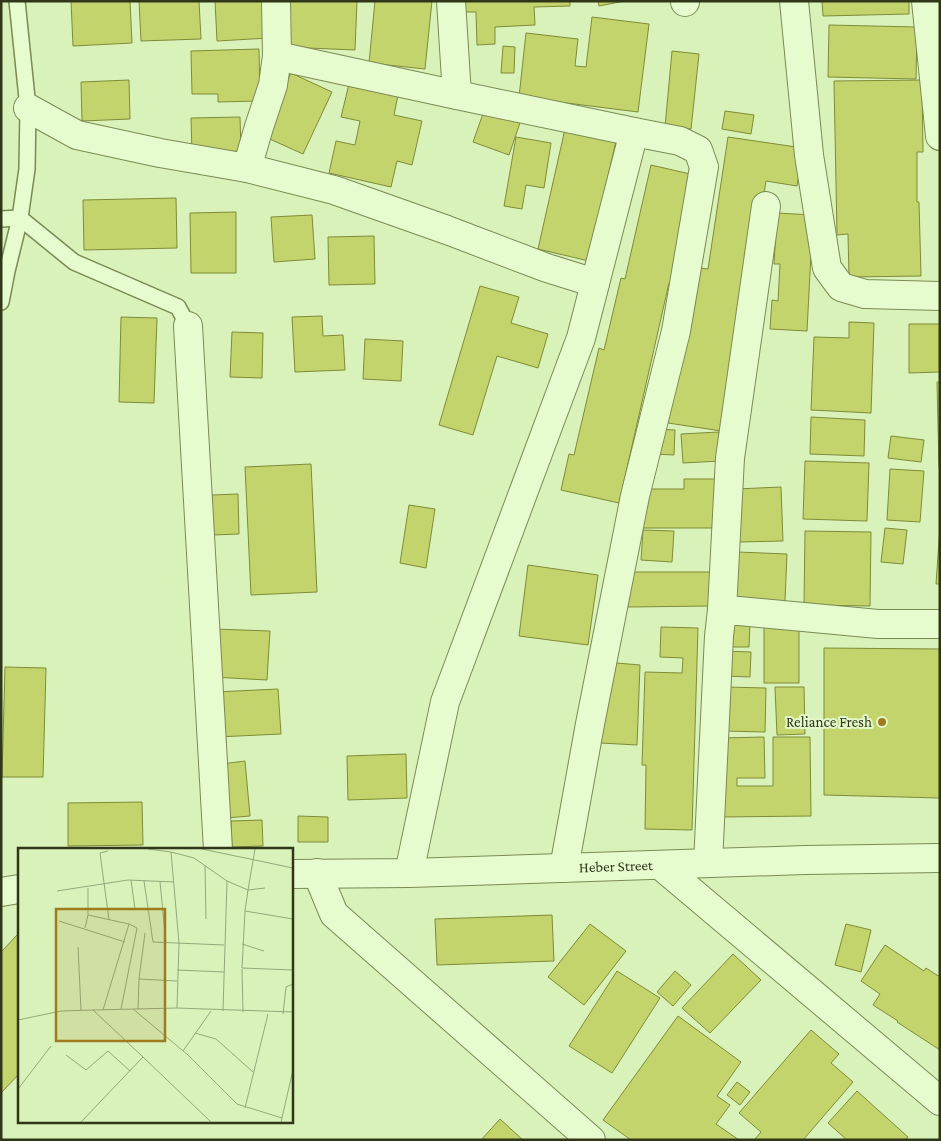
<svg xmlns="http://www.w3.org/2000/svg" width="941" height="1141" font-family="'Crimson Pro',serif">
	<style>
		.building { fill: #c3d46c; stroke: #7f8b37 }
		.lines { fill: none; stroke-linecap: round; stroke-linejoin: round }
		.service-casing { stroke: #7b8a53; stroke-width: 18 }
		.minor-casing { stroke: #7b8a53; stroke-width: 30 }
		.tertiary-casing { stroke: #7b8a53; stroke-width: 30 }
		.service { stroke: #e7fcce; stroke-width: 15 }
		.minor { stroke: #e7fcce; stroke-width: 28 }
		.tertiary { stroke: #e7fcce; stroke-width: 28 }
		.poi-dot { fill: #9e7c1e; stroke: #e3f8ca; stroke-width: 2 }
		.labels { text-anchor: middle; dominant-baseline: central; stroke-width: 4; stroke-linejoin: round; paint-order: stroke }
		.poi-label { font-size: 15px; fill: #303719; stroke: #e3f8ca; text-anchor: end }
		.street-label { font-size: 15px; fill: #303719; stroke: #e3f8ca }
		.inset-road { fill: none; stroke: #95a77a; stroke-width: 1 }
		.view { fill: #9e7c1e; fill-opacity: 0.15; stroke: #9e7c1e; stroke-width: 2.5 }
		.inset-edge { fill: none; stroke: #303719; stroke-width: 2.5 }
	</style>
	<rect width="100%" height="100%" fill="#d9f2ba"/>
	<g class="building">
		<path d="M71,1H130L132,43L73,46Z"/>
		<path d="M139,1H199L201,39L141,41Z"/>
		<path d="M215,1H266L269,38L217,41Z"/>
		<path d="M286,1H357L355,50L285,47Z"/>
		<path d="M375,1H432L425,69L369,63Z"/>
		<path d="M462,1H570V6L534,7L535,25L495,27V44L477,45L476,12H462Z"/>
		<path d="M598,1H625L599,6Z"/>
		<path d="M822,1H909V14L823,16Z"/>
		<path d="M592,17L649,24L638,112L519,97L526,33L578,39L575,66L586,67Z"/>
		<path d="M829,25L917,27L916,79L828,77Z"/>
		<path d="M503,46L515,47L514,73H501Z"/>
		<path d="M259,49L260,101L218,102V94H192L191,51Z"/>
		<path d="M672,51L699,54L691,129L665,127Z"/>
		<path d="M291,73L332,92L303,154L263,136Z"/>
		<path d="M129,80L130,119L82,121L81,82Z"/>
		<path d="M922,80L923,152H917V202H919L921,276L849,277L848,234L837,235L834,81Z"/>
		<path d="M349,84L398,95L394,115L422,121L412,165L397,161L391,187L329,173L336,141L355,145L360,121L341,117Z"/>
		<path d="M485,108L521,120L509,155L473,142Z"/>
		<path d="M725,111L754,115L751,134L722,129Z"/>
		<path d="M240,117L241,151L192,153L191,118Z"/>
		<path d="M565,129L616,141L589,261L538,249Z"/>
		<path d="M516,137L551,143L544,188L526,185L522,209L504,206Z"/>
		<path d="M728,137L803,148L797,186L766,181L728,432L668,423L691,267L708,269Z"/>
		<path d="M651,165L699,176L674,284L669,283L619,503L561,490L569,454L574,455L599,348L604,350L621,278L625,279Z"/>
		<path d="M176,198L177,248L84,250L83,200Z"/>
		<path d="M236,212V273H191L190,213Z"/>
		<path d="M777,213L813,215L807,331L770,329L772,300L778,301L780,264H774Z"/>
		<path d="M312,215L315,259L274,262L271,217Z"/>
		<path d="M374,236L375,284L329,285L328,237Z"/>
		<path d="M480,286L519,297L511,323L548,334L538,368L497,356L473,435L439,425Z"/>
		<path d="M322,316L323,336L343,335L345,370L295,372L292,317Z"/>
		<path d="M121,317L157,318L154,403L119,402Z"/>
		<path d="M849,322L874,323L871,413L811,410L814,337L849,338Z"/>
		<path d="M909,324H940V372L909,373Z"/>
		<path d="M232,332L263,333L262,378L230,377Z"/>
		<path d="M365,339L403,341L401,381L363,379Z"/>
		<path d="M937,382H940V468H939Z"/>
		<path d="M811,417L865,420L864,456L810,454Z"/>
		<path d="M656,429L675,430L674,455L654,454Z"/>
		<path d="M719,432L721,461L683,463L681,434Z"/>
		<path d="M891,436L924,440L921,462L888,458Z"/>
		<path d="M805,461L869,463L867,521L803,519Z"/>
		<path d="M311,464L317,592L251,595L245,467Z"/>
		<path d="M890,469L924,471L920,522L887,520Z"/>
		<path d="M684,479H715V528H642V489H684Z"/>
		<path d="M781,487L783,541L738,542L736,489Z"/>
		<path d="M238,494L239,534L213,535L212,495Z"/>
		<path d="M409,505L435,509L426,568L400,563Z"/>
		<path d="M940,527V584H936Z"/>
		<path d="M885,528L907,530L903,564L881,562Z"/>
		<path d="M643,530L674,531L672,562L641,560Z"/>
		<path d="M805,531L871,532L870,606L804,605Z"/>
		<path d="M738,552L787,554L785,601L736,599Z"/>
		<path d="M528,565L598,575L588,645L519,636Z"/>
		<path d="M628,572H710V606L628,607Z"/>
		<path d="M727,622L750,623L749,647H726Z"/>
		<rect x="764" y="623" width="35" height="60"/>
		<path d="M661,627L698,628L692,830L645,829L646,765H642L645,672L682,673L683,658L660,657Z"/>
		<path d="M214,629L270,631L267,680L212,677Z"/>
		<path d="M824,648L940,649V798L824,795Z"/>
		<path d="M723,651L751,652L750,677L722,676Z"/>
		<path d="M605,662L640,665L637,745L601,743Z"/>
		<path d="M5,667L46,668L43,777H2Z"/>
		<path d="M725,687L766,688L765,732L724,731Z"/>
		<path d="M775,687H804L805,734L777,735Z"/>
		<path d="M278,689L281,734L217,737L215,692Z"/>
		<path d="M764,737L765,778H737V786H773V737H810L811,816L721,817L720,738Z"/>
		<path d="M406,754L407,798L348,800L347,756Z"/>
		<path d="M245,761L250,816L226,818L221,764Z"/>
		<path d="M142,802L143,845L68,846V803Z"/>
		<path d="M298,816L328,817V842H298Z"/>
		<path d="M262,820L263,846L232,847L231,821Z"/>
		<path d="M552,915L554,961L437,965L435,919Z"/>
		<path d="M590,924L626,951L584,1005L548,977Z"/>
		<path d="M846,924L871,930L861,972L835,965Z"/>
		<path d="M19,933V1074L1,1093V952Z"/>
		<path d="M885,945L924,971L926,968L940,977V1050L897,1022L898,1021L873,1005L880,994L861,981Z"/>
		<path d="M733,954L761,980L710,1033L682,1008Z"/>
		<path d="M617,971L660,998L612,1073L569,1046Z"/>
		<path d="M675,971L691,985L673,1006L657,992Z"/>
		<path d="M678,1016L741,1062L717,1096L730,1105L716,1124L739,1140H631L603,1120Z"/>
		<path d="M811,1030L839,1054L831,1063L853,1082L803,1140H754L761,1132L739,1113Z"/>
		<path d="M737,1082L750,1092L740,1105L727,1095Z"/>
		<path d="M857,1091L908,1137L905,1140H847L828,1123Z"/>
		<path d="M500,1119L523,1140H481Z"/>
	</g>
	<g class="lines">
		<g class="service-casing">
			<g id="service">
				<path d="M1,219L20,218L74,262L178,307L188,326"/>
				<path d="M1,302L7,271L20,218L27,169L28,108L17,1"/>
			</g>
		</g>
		<g class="minor-casing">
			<g id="minor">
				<path d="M451,1L457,95"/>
				<path d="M685,1V2"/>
				<path d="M794,1L809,155L827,268L841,287L865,294L940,296"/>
				<path d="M926,1L940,136"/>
				<path d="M277,56L457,95L634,132L581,338L445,702L409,873"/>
				<path d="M28,108L77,135L160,153L247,168L334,190L447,230L547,268L595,283"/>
				<path d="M247,168L259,127L273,85L277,56L276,1"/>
				<path d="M188,326L218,850"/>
				<path d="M722,610L730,458L766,206"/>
				<path d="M708,863L719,636L722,610L739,611L878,624H940"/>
				<path d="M660,865L940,1101"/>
				<path d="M564,868L590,724L635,496L676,331L704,167L698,150L680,141L634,132"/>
				<path d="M317,873L334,914L591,1140"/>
			</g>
		</g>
		<g class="tertiary-casing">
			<g id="tertiary">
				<path id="s1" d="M291,874L409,873L805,860L940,858"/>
				<path d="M1,892L19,889"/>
			</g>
		</g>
		<use href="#service" class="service"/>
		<use href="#minor" class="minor"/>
		<use href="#tertiary" class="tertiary"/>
	</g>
	<circle class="poi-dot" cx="882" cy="722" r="5"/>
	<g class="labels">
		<g class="poi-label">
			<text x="872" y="722">Reliance Fresh</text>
		</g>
		<g class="street-label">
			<text stroke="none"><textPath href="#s1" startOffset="325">Heber Street</textPath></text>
		</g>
	</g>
	<g transform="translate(18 848)">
		<rect width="275" height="275" fill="#d9f2ba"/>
		<path class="inset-road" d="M130,1L153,4L161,95L159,160M184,1L275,20M237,1L230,42L247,40M90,3L82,5L91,72M153,4L176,10L209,33L230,42L227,63L275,71M187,17L188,71M113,32L117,61M126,33L135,94L206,97M142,34L148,95M39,43L110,32L156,34M227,63L224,120L275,122M70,67L111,76L85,162M41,73L107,94M67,80L70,67V40M224,96L246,103M60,99L63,162M224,121L225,164M159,122L206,124M121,131L127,85M103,161L119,80L111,76M115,161L170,207L219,256L264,270M120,161L121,131L159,133M205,163L209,33M265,166L268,139L275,136M0,172L43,163L75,162L159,160L275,164M177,185L198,191L235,224M165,203L193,163M48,207L68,222L90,203L112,223M125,209L193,274M0,241L33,198M227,260L250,166M63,274L125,209L75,162M263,274L275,222"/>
		<path class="view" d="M38,61H147V193H38Z"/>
		<rect width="275" height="275" class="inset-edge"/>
	</g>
	<rect width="941" height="1141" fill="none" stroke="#303719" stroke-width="5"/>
</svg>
